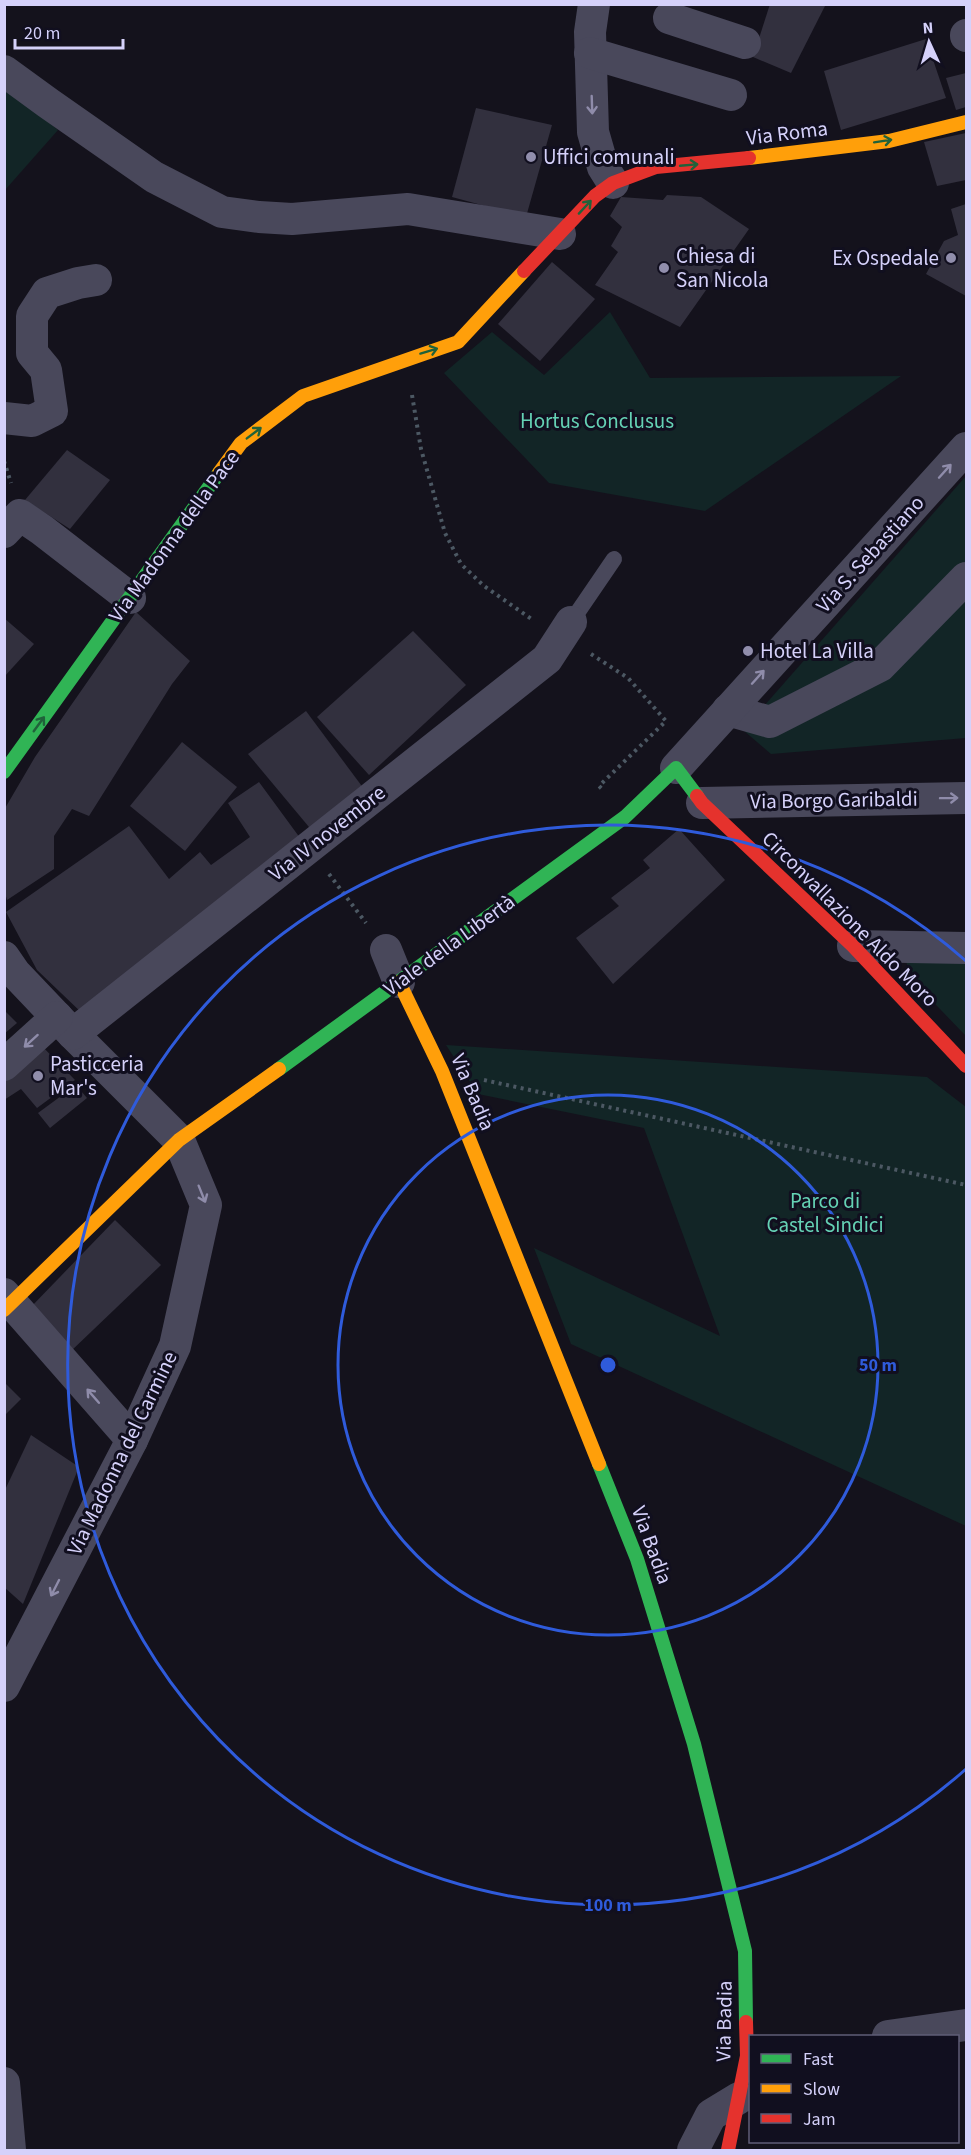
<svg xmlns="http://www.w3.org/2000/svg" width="971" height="2155" font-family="'Source Sans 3',sans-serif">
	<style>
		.green { fill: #122526 }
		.building { fill: #32303e }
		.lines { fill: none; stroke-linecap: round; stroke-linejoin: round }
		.path { stroke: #4c5863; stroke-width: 4; stroke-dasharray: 3 4.5; stroke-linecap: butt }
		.lane { stroke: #49485b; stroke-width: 16 }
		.street { stroke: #49485b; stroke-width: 32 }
		.fast { stroke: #30b455; stroke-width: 14 }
		.slow { stroke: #ff9f0a; stroke-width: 14 }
		.jam { stroke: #e5322d; stroke-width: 14 }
		.oneway { stroke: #8f8caa }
		.oneway2 { stroke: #20623a }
		.ring { fill: none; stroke: #2f5bdb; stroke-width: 3 }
		.poi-dot { fill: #918eac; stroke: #110f1f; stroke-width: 2 }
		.labels { text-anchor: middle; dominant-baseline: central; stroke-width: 6; stroke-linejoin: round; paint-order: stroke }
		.street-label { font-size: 21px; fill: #d5d1fa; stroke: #110f1f }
		.poi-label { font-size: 21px; fill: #d5d1fa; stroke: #110f1f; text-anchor: start }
		.park-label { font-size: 21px; fill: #65d2b5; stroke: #110f1f }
		.centre { fill: #2f5bdb; stroke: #110f1f; stroke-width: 3 }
		.ring-label { font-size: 18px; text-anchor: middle; font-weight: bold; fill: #2f5bdb; stroke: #110f1f; stroke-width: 6; stroke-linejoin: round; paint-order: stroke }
	</style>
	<rect width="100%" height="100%" fill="#14121c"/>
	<g class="green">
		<path d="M5,86L58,130L5,190Z"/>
		<path d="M610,312L650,378L901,376L705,511L549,483L444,373L492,332L544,375Z"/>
		<path d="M966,476V738L771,754L743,730Z"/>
		<path d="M904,955L966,958V1036L912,980Z"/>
		<path d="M446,1045L927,1077L966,1107V1526L571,1344L534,1248L720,1336L644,1128L478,1094Z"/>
	</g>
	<g class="building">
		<path d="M770,4H826L791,73L753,57Z"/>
		<path d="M926,39L946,98L841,130L824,71Z"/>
		<path d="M966,73V107L956,110L946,78Z"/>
		<path d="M476,108L552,125L526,217L452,197Z"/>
		<path d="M966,133V180L937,186L924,142Z"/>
		<path d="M667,195L701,197L749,229L680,327L595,285L618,252L611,246L622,227L610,216L621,197L663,200Z"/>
		<path d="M966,204V296L926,274L944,241L958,235L951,209Z"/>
		<path d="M552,262L595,299L540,361L498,324Z"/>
		<path d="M67,450L110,480L70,529L25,500Z"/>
		<path d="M136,612L190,661L172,684L89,816L72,809L54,836V869L7,900L4,889V810L35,757Z"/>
		<path d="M4,618L34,644L4,677Z"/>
		<path d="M413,631L466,685L369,775L317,717Z"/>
		<path d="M306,711L364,789L314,833L248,754Z"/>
		<path d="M182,742L237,787L185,851L130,806Z"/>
		<path d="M259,782L303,842L84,1015L37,970L6,912L129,826L169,879L200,852L211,865L250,837L228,803Z"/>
		<path d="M679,829L725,880L613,984L576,938L619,906L611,898L650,868L643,860Z"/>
		<path d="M4,1010L17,1023L4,1034Z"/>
		<path d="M38,1042L75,1080L37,1108L21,1089L4,1100V1072Z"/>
		<path d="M76,1085L87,1098L50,1128L38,1113Z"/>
		<path d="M115,1220L161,1265L70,1352L30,1308Z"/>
		<path d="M4,1382L21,1399L4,1416Z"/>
		<path d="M31,1435L79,1467L23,1604L4,1587V1492Z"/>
	</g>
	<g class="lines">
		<g class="path">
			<path d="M412,395L421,449L445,533L461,564L484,586L533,620"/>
			<path d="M4,461L11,483"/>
			<path d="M591,654L628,678L666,721L599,786L604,791"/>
			<path d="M329,874L366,923"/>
			<path d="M484,1080L966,1185"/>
		</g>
		<path class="lane" d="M571,622L614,559"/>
		<g class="street">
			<path d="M594,4L590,32L593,132L603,167L613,183"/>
			<path d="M669,18L745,43"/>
			<path d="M966,36V35"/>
			<path d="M590,53L731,95"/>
			<path d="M4,71L48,103L154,177L222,212L259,217L292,219L408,209L560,234"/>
			<path d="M4,418L32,421L52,411L46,370L32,353V316L47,293L78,283L96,280"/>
			<path d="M4,532L20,515L42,530L130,598"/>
			<path d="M728,710L770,722L880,666L966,578"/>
			<path d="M676,768L966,448"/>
			<path d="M702,803L966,798"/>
			<path d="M853,946L966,948"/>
			<path d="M386,950L399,982"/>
			<path d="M4,957L15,973L73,1034L179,1140L206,1205L175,1346L132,1440L4,1686"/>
			<path d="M73,1034L547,659L571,622"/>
			<path d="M4,1065L57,1017"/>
			<path d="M4,1294L132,1440"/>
			<path d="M888,2036L966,2025"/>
			<path d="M4,2083L10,2150"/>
			<path d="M693,2150L711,2115L739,2098"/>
		</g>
		<g class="fast">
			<path d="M4,772L219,473"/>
			<path d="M279,1069L625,817L676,768L697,796"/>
			<path d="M599,1464L637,1559L694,1744L745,1951L746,2022"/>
		</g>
		<g class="slow">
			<path d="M749,158L889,141L966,122"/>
			<path d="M219,473L241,443L303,396L458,342L524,271"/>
			<path d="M399,982L442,1071L599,1464"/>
			<path d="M4,1310L179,1140L279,1069"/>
		</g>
		<g class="jam">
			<path d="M524,271L595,196L613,183L656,167L749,158"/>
			<path d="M697,796L702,803L853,946L966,1066"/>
			<path d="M728,2150L747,2056L746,2022"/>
		</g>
	</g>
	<defs><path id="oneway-shaft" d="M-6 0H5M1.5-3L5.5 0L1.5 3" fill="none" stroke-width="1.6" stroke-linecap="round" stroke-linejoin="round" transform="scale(1.5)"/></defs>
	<g class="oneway">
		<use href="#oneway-shaft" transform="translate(592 105) rotate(88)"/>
		<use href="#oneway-shaft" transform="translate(945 471) rotate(-48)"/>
		<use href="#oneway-shaft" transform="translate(758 677) rotate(-48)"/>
		<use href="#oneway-shaft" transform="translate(949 798) rotate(-1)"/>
		<use href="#oneway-shaft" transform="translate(31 1041) rotate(138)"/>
		<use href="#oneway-shaft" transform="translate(202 1194) rotate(68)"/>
		<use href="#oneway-shaft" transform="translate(93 1396) rotate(-131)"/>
		<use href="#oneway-shaft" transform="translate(55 1588) rotate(117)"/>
	</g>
	<g class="oneway2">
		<use href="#oneway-shaft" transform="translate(883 141) rotate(-9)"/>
		<use href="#oneway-shaft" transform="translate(689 165) rotate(-5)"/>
		<use href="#oneway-shaft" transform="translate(585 207) rotate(-47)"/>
		<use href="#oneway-shaft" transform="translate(429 351) rotate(-17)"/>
		<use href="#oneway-shaft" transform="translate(254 433) rotate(-37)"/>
		<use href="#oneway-shaft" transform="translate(39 724) rotate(-54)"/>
	</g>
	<g class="ring">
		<circle cx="608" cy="1365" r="270"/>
		<path d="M966 1769A540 540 0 1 1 966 961"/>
	</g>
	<g class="poi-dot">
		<circle cx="531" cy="157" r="6"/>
		<circle cx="951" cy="258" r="6"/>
		<circle cx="664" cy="268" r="6"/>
		<circle cx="748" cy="651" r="6"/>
		<circle cx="38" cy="1076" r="6"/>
	</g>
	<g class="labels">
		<g class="street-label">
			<text transform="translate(787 133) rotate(-7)">Via Roma</text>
			<text transform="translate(174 536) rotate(-54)">Via Madonna della Pace</text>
			<text transform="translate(870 554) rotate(-48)">Via S. Sebastiano</text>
			<text transform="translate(834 800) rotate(-1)">Via Borgo Garibaldi</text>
			<text transform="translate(327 833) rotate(-38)">Via IV novembre</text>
			<text transform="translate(850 919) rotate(45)">Circonvallazione Aldo Moro</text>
			<text transform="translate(449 945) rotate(-36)">Viale della Libertà</text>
			<text transform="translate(473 1092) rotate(67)">Via Badia</text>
			<text transform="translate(122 1453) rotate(-64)">Via Madonna del Carmine</text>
			<text transform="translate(652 1545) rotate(70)">Via Badia</text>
			<text transform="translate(724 2021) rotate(-89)">Via Badia</text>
		</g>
		<g class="poi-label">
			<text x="543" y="157">Uffici comunali</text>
			<text x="676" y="256">Chiesa di<tspan x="676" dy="24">San Nicola</tspan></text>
			<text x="939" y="258" text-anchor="end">Ex Ospedale</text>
			<text x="760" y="651">Hotel La Villa</text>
			<text x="50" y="1064">Pasticceria<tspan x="50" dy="24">Mar's</tspan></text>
		</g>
		<g class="park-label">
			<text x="597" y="421">Hortus Conclusus</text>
			<text x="825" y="1201">Parco di<tspan x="825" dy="24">Castel Sindici</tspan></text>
		</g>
	</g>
	<circle cx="608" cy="1365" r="9" class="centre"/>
	<g class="ring-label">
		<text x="878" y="1371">50 m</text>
		<text x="608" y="1911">100 m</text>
	</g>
	<rect width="971" height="2155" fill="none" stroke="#d5d1fa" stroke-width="12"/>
	<rect x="749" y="2035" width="210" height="108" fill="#110f1f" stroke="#5f5d77" stroke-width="1.5"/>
	<rect x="761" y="2054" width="30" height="9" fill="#30b455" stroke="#5f5d77" stroke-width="1.5"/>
	<text x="803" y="2065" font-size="18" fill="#d5d1fa">Fast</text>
	<rect x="761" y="2084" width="30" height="9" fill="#ff9f0a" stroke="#5f5d77" stroke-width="1.5"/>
	<text x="803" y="2095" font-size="18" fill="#d5d1fa">Slow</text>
	<rect x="761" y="2114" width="30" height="9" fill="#e5322d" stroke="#5f5d77" stroke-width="1.5"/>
	<text x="803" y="2125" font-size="18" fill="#d5d1fa">Jam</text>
	<g transform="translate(929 42) rotate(356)" stroke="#110f1f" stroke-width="4.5" paint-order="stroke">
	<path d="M0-4.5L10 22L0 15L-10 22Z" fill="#d5d1fa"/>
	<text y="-9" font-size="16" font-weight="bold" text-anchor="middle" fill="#d5d1fa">N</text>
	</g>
	<path d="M15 39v9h108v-9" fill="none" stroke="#d5d1fa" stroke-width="3"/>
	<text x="24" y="39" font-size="18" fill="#d5d1fa" stroke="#110f1f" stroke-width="4.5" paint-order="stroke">20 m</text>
</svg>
